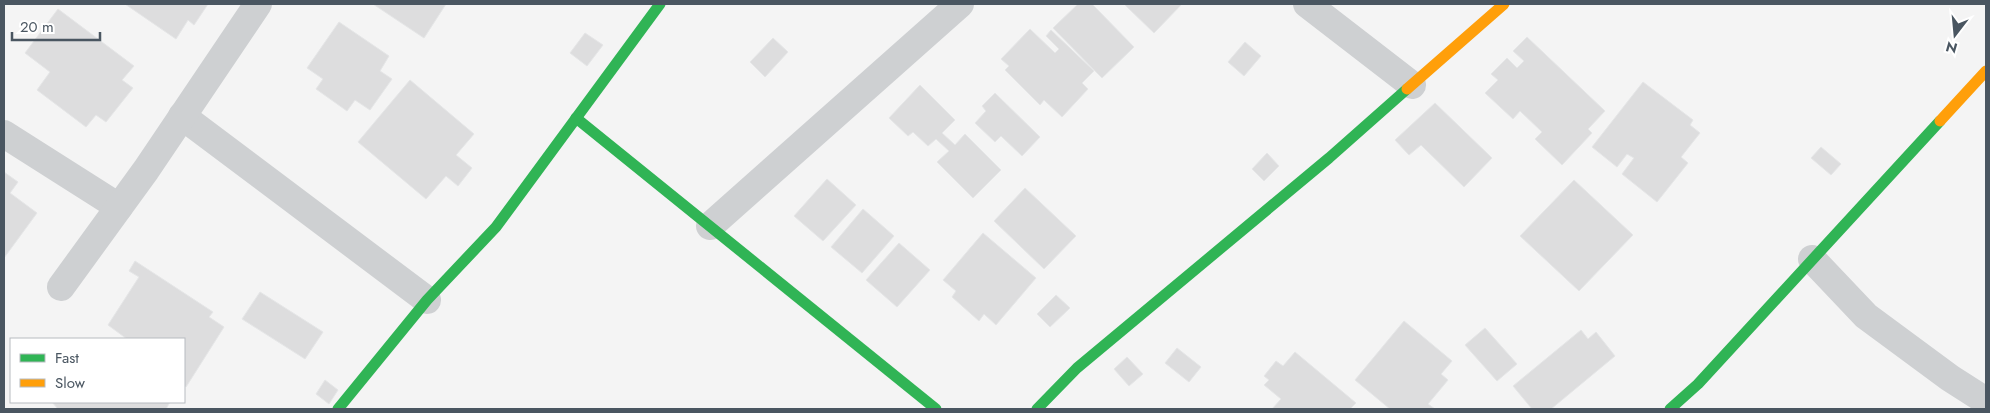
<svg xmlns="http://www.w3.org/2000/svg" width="1990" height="413" font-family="Jost,sans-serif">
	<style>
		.building { fill: #ddddde; stroke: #e5e6e7 }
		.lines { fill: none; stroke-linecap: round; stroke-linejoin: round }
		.street { stroke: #ced0d2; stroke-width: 28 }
		.fast { stroke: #30b455; stroke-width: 11 }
		.slow { stroke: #ff9f0a; stroke-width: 11 }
	</style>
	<rect width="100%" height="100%" fill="#f4f4f4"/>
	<g class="building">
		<path d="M125,4H208L194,25L188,20L176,39Z"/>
		<path d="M373,4H446L424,38Z"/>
		<path d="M1078,4H1092L1134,47L1102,78L1053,28Z"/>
		<path d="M1124,4H1182L1154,33Z"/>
		<path d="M58,9L134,66L122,80L133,88L106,122L96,115L86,127L37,90L50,72L25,53Z"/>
		<path d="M339,22L389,56L380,71L392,79L370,110L355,100L347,111L316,89L323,79L307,68Z"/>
		<path d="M1030,29L1055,53L1059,49L1046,36L1051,30L1094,71L1082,83L1088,89L1062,117L1044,100L1040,105L1005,70L1009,66L1001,59Z"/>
		<path d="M585,33L603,45L587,66L570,53Z"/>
		<path d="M1527,37L1605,111L1588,129L1592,133L1562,165L1535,139L1542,132L1520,111L1513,119L1485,93L1498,80L1491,74L1507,58L1517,68L1524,61L1513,51Z"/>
		<path d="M773,38L788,52L765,77L750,62Z"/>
		<path d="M1245,42L1261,56L1244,76L1228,62Z"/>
		<path d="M410,80L474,134L456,155L472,168L458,186L446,176L426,199L358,142Z"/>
		<path d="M1643,82L1693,120L1690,125L1700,133L1681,157L1688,163L1657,202L1622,174L1634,158L1627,154L1617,167L1592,147Z"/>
		<path d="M920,85L955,120L942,133L955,145L965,134L1001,170L973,198L937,162L949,151L936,139L928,146L913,132L908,136L889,118Z"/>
		<path d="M995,93L1040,137L1022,156L1001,136L995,142L975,123L986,111L982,106Z"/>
		<path d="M1435,103L1492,158L1464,187L1421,145L1409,155L1395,140Z"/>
		<path d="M1821,147L1841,164L1831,175L1811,158Z"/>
		<path d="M1267,153L1279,166L1264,181L1252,169Z"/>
		<path d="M4,172L18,182L10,193L37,213L4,258Z"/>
		<path d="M827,179L856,205L823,241L794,216Z"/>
		<path d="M1574,180L1633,235L1579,291L1520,236Z"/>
		<path d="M1025,188L1076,236L1044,269L994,221Z"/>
		<path d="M863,209L894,236L862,273L831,247Z"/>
		<path d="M983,233L1036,278L996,325L984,314L979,321L952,297L956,291L943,280Z"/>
		<path d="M899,243L930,270L897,307L866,280Z"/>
		<path d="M135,261L213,312L209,317L224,327L186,387L184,385V339H127L108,325L139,277L129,271Z"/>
		<path d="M260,292L323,332L305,359L242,319Z"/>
		<path d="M1056,295L1070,308L1050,327L1037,314Z"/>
		<path d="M1404,321L1452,361L1441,374L1448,380L1428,404L1435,409H1390L1355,380Z"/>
		<path d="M1485,328L1517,364L1497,381L1465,345Z"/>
		<path d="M1581,330L1588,339L1596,332L1615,356L1551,409H1532L1513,386Z"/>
		<path d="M1177,348L1201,367L1189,382L1165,363Z"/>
		<path d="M1295,352L1356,403L1350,409H1272L1281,399L1264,385L1269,380L1264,376L1276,361L1283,366Z"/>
		<path d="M1127,357L1143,374L1129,386L1114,369Z"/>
		<path d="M325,380L338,390L329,404L316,394Z"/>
		<path d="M52,402H170L166,409H58Z"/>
	</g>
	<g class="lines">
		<g class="street">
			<path d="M1307,4L1412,85"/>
			<path d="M182,116L427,300"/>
			<path d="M4,134L119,207"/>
			<path d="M710,226L960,4"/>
			<path d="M1812,259L1866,316L1950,378L1986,401"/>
			<path d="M61,287L146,170L258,4"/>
		</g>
		<g class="fast">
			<path d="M576,118L936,409"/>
			<path d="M338,409L427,300L496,227L660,4"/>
			<path d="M1037,409L1077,368L1329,158L1407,89"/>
			<path d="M1670,409L1698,384L1940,121"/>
		</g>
		<g class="slow">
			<path d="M1407,89L1504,4"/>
			<path d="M1940,121L1986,71"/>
		</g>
	</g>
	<rect width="1990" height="413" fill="none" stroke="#4a5661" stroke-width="10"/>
	<rect x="10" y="338" width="175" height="65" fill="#ffffff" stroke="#b7bbc0"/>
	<rect x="20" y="354" width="25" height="8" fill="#30b455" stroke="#b7bbc0"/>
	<text x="55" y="363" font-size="15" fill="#4a5661">Fast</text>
	<rect x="20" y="379" width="25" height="8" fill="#ff9f0a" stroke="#b7bbc0"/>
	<text x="55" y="388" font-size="15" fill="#4a5661">Slow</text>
	<g transform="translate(1955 35) rotate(196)" stroke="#ffffff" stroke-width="4" paint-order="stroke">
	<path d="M0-4L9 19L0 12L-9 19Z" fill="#4a5661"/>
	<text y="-8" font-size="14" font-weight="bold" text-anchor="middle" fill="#4a5661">N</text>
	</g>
	<path d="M12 32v8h88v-8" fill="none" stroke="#4a5661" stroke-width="2.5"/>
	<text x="20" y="32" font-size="15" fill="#4a5661" stroke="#ffffff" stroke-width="4" paint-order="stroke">20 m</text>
</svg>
